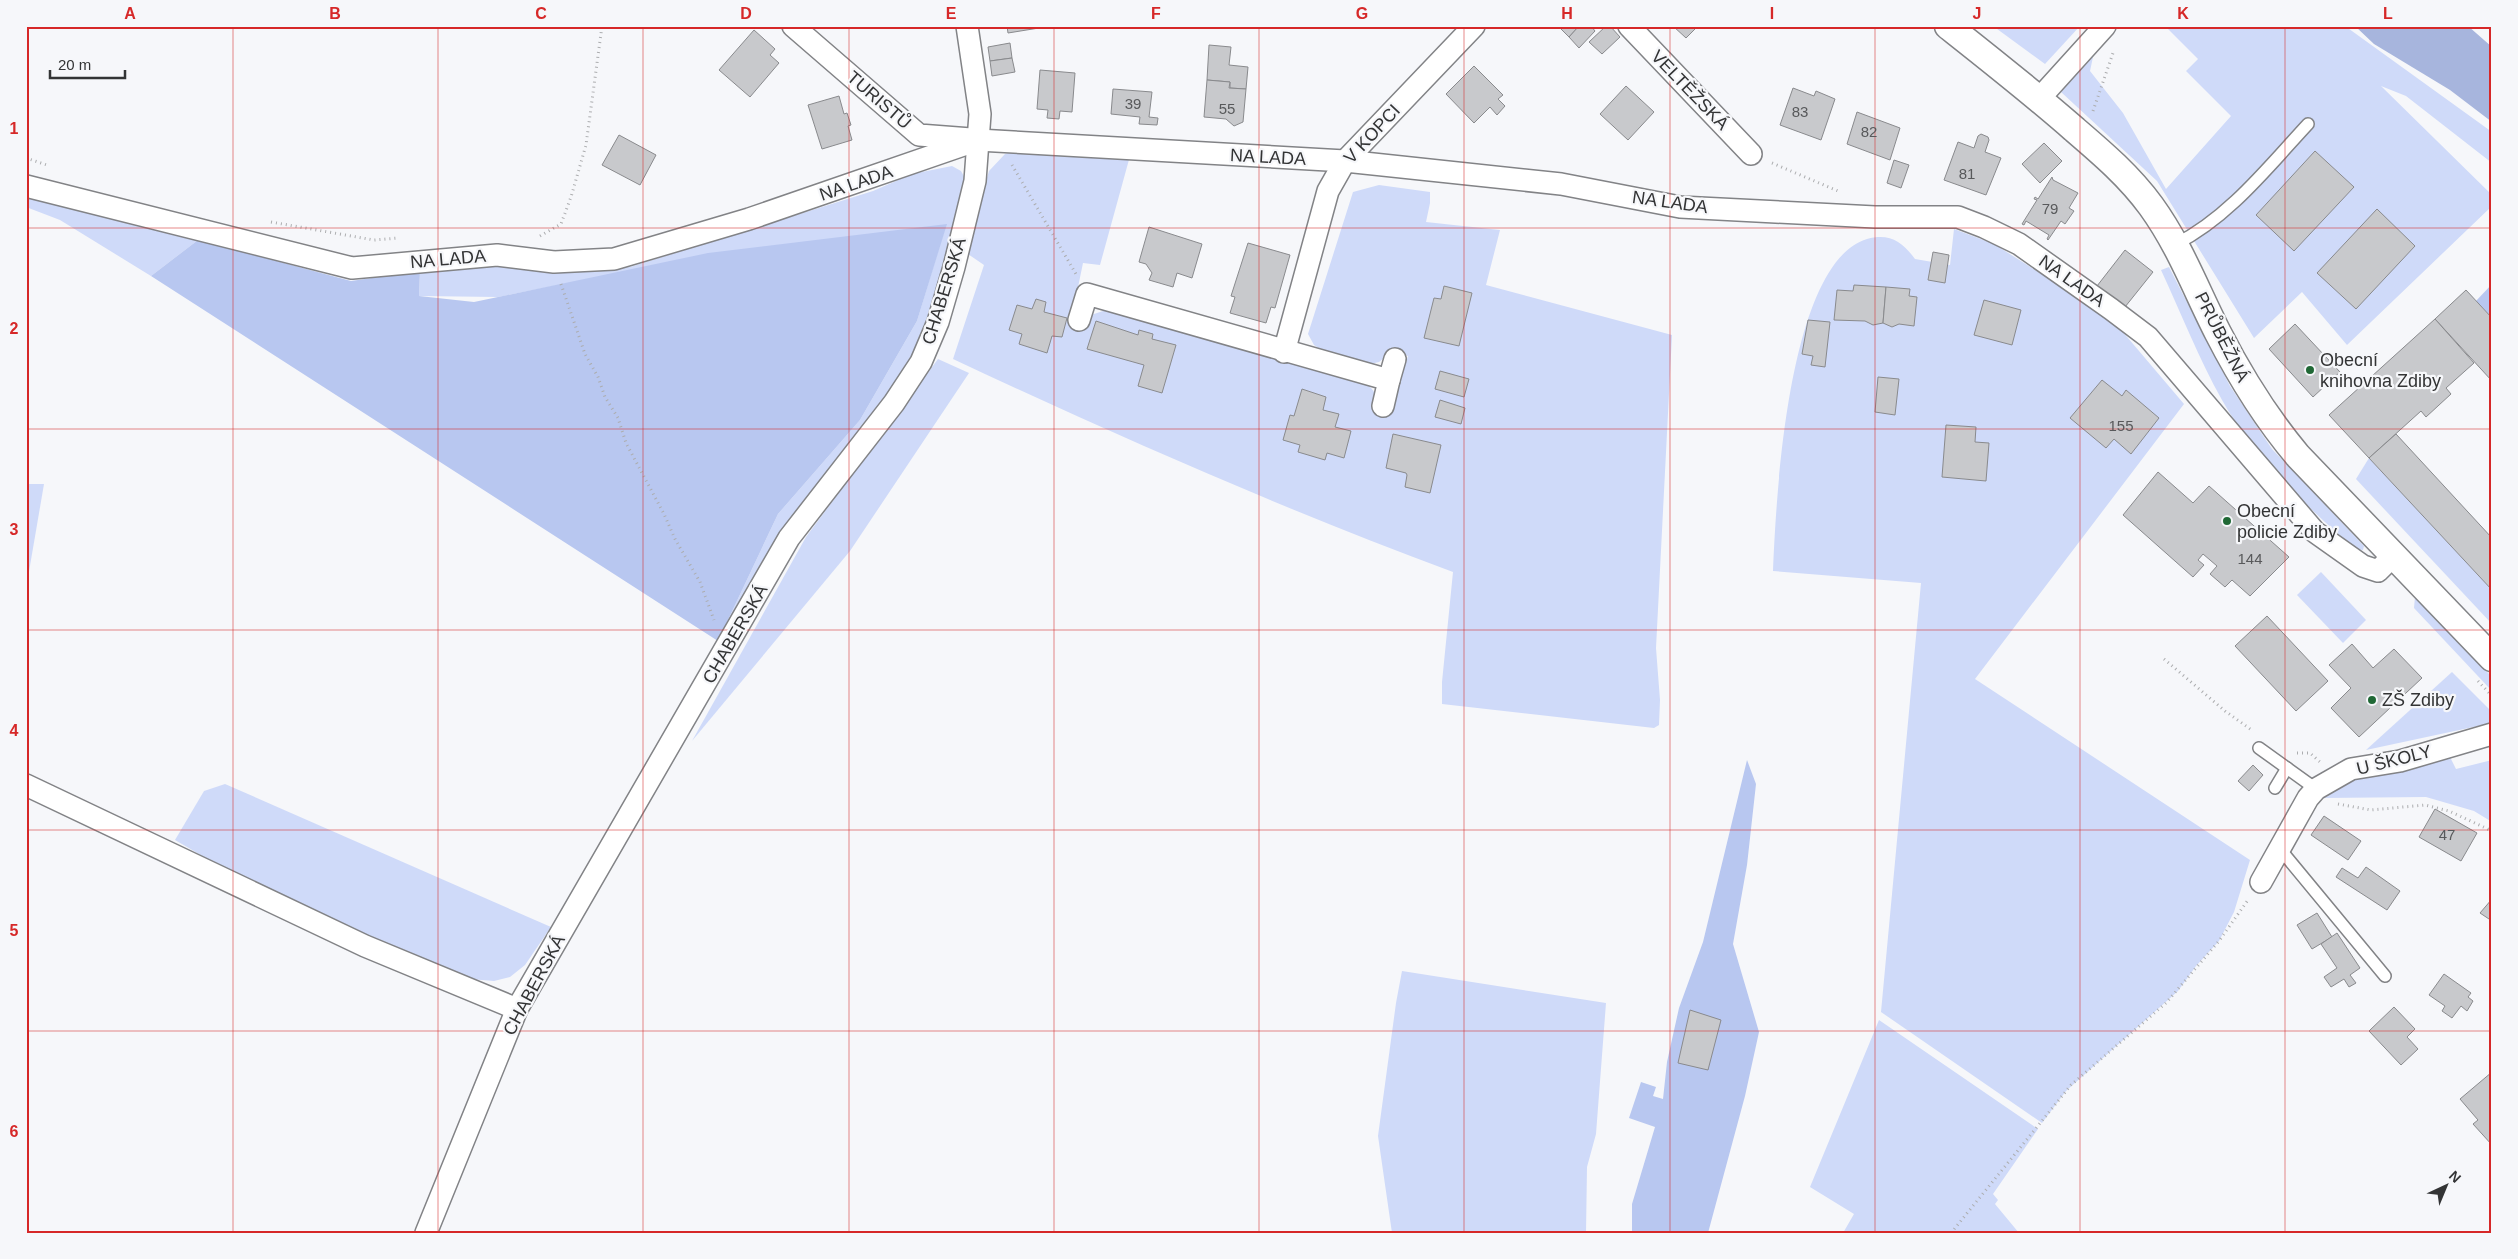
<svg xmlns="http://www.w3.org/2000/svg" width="2518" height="1259" font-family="Arial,sans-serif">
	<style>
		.green { fill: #cfdaf9 }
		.forest { fill: #b8c7f0 }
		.water { fill: #a7b5dd }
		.building { fill: #c8c9cc; stroke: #898a8d }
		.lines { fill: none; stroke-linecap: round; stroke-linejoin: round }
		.service-casing { stroke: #828386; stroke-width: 14 }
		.minor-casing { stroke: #828386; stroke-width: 24 }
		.tertiary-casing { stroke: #828386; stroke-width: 29 }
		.path { stroke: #acadaf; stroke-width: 3; stroke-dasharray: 1 4; stroke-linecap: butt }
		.service { stroke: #fff; stroke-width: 11 }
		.minor { stroke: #fff; stroke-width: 21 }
		.tertiary { stroke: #fff; stroke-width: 26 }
		.grid { fill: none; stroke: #d62828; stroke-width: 1; stroke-opacity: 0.55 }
		.poi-dot { fill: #206835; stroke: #f6f7fa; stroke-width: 2 }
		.labels { text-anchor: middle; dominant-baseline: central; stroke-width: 4.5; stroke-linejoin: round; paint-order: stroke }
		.number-label { font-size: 15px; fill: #58595b }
		.street-label { font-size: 18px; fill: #333435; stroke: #f6f7fa }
		.poi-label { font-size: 18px; fill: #333435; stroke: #f6f7fa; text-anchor: start }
		.neatline { fill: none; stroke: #d62828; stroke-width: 2 }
		.grid-label { font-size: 16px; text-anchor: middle; font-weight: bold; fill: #d62828 }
	</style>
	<rect width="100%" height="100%" fill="#f6f7fa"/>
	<g class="green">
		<path d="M1993,26H2080L2045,64Z"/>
		<path d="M2165,26H2345L2492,132V163L2406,96L2381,86L2492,195V206L2347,345L2302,292L2254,338L2157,181L2061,92L2093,57L2090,71L2123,113L2166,189L2231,116L2186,71L2198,59Z"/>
		<path d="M1018,150L1130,156L1100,265L1083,263L1077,292L1091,315L1106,310L1365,383L1371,388L1390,412L1408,356L1393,351L1379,362L1370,364L1320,349L1314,345L1308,334L1353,192L1379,185L1430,192V203L1426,222L1500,230L1486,285L1672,335L1656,648L1660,700L1659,725L1654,728L1442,704V682L1453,572C1283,509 1117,436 953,359L984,265L965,252L989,171L1005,154Z"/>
		<path d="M952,166L961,171L966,180L935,310L912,359L718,641L778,514L860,420L917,321L946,225L589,279L498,297L419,296L420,271L504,265L630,267L873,191L912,174Z"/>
		<path d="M26,195L198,240L151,276L60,220L26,207Z"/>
		<path d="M1954,229L1994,244L2111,318L2184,404L1975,679L2250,860L2234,912L2219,941L2196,966L2178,991L2066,1091L2042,1123L1881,1012L1921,583L1773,571C1776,501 1787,263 1867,239C1889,233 1902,241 1915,259L1950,265Z"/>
		<path d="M2169,267L2230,386L2272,449L2364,546L2363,550L2356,549C2307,508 2254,457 2222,400C2199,359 2181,313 2161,270Z"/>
		<path d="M938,359L969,373L850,551L692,741L806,537Z"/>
		<path d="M2369,458L2492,590V624L2356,479Z"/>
		<path d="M26,484H44L26,589Z"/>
		<path d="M2321,572L2366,620L2343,643L2297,595Z"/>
		<path d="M2415,597L2492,677V691L2414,608Z"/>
		<path d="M2452,672L2492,712V723L2366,750Z"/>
		<path d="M2448,753L2456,769L2492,760V822L2474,811L2426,797L2322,798L2343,782L2395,771Z"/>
		<path d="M225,784L551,927L525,965L510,977L494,981L470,979L354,933L249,883L175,840L204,791Z"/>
		<path d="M1402,971L1606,1003L1596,1134L1587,1167L1586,1233H1392L1378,1136L1396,1003Z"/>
		<path d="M1879,1020L2038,1129L1993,1194L1998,1200L1995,1204L2019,1233H1843L1854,1214L1810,1187Z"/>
	</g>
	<g class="forest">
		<path d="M947,224L917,321L860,420L778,514L718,641L151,276L198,240L351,281L420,271L419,296L474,302L708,253Z"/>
		<path d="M2492,284V318L2476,301Z"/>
		<path d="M1747,760L1756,784L1747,865L1733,944L1759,1032L1745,1096L1708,1233H1632V1204L1655,1127L1629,1118L1641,1082L1656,1087L1653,1096L1663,1099L1667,1062L1679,1008L1703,942Z"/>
	</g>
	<path class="water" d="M2355,26H2468L2492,47V122L2450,90L2374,44Z"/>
	<g class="building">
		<path d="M1007,26H1039V28L1008,33Z"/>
		<path d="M1558,26H1579L1569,37Z"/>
		<path d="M1579,26H1591L1595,31L1579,48L1569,37Z"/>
		<path d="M1606,26H1610L1620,37L1602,54L1589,42Z"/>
		<path d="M1673,26H1698L1686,38Z"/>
		<path d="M754,30L775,49L770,55L779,63L750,97L719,70Z"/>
		<path d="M1010,43L1012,58L990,61L988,47Z"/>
		<path d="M1209,45L1231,47L1229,65L1248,67L1246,89L1230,88V82L1207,80Z"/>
		<path d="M1012,58L1015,72L992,76L990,61Z"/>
		<path d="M1474,66L1503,95L1498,99L1505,106L1497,115L1490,107L1474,123L1446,94Z"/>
		<path d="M1040,70L1075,73L1072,112L1060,111L1059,119L1047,118L1048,110L1037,109Z"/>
		<path d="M1207,80L1230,82L1229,88L1246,89L1243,122L1234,126L1226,119L1204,117Z"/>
		<path d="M1626,86L1654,112L1628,140L1600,114Z"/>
		<path d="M1793,88L1814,96L1816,91L1835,99L1821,140L1780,125Z"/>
		<path d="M1113,89L1152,92L1149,117L1158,118L1157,125L1139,124L1140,117L1111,114Z"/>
		<path d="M839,96L844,114L847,113L851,125L848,126L852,140L822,149L808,105Z"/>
		<path d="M1857,112L1900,128L1890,160L1847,144Z"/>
		<path d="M1981,134L1988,137L1989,140L1985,152L2001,158L1986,195L1944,180L1958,142L1974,148L1978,136Z"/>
		<path d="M619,135L656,155L640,185L602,165Z"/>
		<path d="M2044,143L2062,161L2040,183L2022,164Z"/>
		<path d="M2315,151L2354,187L2294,251L2256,215Z"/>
		<path d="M1894,160L1909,165L1901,188L1887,183Z"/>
		<path d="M2052,177L2053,180L2078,193L2069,208L2074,211L2065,224L2061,221L2048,240L2047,239L2049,235L2026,221L2024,225L2022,224L2037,200L2034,199L2035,197L2038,199Z"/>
		<path d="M2377,209L2415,246L2356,309L2317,273Z"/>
		<path d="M1149,227L1202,244L1192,278L1177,273L1173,287L1149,280L1152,273L1146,264L1139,262Z"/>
		<path d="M1248,243L1290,255L1275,308L1271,307L1266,323L1230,313L1235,297L1231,296Z"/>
		<path d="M2125,250L2153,272L2125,307L2097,286Z"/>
		<path d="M1933,252L1949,255L1945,283L1928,280Z"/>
		<path d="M1854,285L1886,287L1883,323L1873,325L1865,321L1834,320L1837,290L1853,291Z"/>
		<path d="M1444,286L1472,293L1459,346L1424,338L1434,298L1441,299Z"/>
		<path d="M1886,287L1910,289L1909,296L1917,297L1914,326L1899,324L1892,327L1883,323Z"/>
		<path d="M2466,290L2492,318V381L2435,319Z"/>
		<path d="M1036,299L1046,302L1044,312L1067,318L1062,337L1052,336L1047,353L1019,344L1022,334L1009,330L1017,305L1032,309Z"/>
		<path d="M1984,300L2021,310L2012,345L1974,335Z"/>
		<path d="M2435,319L2474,363L2446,388L2451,394L2426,417L2421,411L2369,458L2329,415Z"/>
		<path d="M1808,320L1830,322L1825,367L1811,365L1813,356L1802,354Z"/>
		<path d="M1096,321L1138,335L1139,330L1153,334L1152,339L1176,345L1162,393L1138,386L1144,365L1087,349Z"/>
		<path d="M2295,324L2340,372L2313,397L2269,349Z"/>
		<path d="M1440,371L1469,379L1464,397L1435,389Z"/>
		<path d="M1878,377L1899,379L1895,415L1875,412Z"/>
		<path d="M2102,380L2122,396L2126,390L2159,418L2131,454L2114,439L2106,448L2070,418Z"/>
		<path d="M1302,389L1326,397L1323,410L1339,414L1335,427L1351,431L1344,458L1327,453L1325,460L1298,452L1300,445L1283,440L1290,415L1294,416Z"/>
		<path d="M1440,400L1465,408L1461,424L1435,417Z"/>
		<path d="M1946,425L1976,427L1975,442L1989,443L1986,481L1942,477Z"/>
		<path d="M1393,434L1441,445L1430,493L1405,487L1407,475L1406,473L1386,468Z"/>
		<path d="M2396,434L2492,538V590L2369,458Z"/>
		<path d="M2158,472L2193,503L2209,486L2289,557L2250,596L2232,580L2225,587L2210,574L2217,566L2203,554L2198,560L2204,565L2193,577L2123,515Z"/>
		<path d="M2267,616L2328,681L2296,711L2235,646Z"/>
		<path d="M2352,644L2373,668L2394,649L2422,678L2359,737L2331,708L2351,688L2329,665Z"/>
		<path d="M2253,765L2263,775L2249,791L2238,781Z"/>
		<path d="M2435,809L2477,833L2461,861L2419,837Z"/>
		<path d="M2324,816L2361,841L2348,860L2311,835Z"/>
		<path d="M2366,867L2400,891L2387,910L2336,877L2342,868L2358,878Z"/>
		<path d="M2492,899V921L2480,913Z"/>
		<path d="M2317,913L2332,937L2312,949L2297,925Z"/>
		<path d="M2337,933L2360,968L2350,975L2356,983L2349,987L2344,979L2331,987L2324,977L2337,968L2321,944Z"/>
		<path d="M2444,974L2471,993L2468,997L2473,1001L2467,1011L2461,1006L2452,1018L2442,1011L2445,1006L2429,995Z"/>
		<path d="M2394,1007L2415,1029L2407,1037L2418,1049L2401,1065L2369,1031Z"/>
		<path d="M1690,1010L1721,1020L1708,1070L1678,1063Z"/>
		<path d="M2492,1072V1145L2473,1124L2478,1120L2460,1099Z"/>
	</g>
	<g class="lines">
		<g class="service-casing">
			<g id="service">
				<path d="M2176,244C2229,217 2268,167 2308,124"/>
				<path d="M2259,748L2316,789"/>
				<path d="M2275,788L2287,768"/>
				<path d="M2280,849L2385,976"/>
			</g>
		</g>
		<g class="minor-casing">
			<g id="minor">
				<path d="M793,26L919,135L971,139"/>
				<path d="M1629,26L1751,154"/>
				<path d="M2039,99L2105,26"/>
				<path d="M26,186L352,268L497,255L554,262L614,259L749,219L978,140L1345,161L1561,184L1680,207L1875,217H1958L1984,227L2019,244L2111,309L2148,337L2315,532L2363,566L2378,571L2393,556"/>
				<path d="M1079,320L1087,294L1389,380L1383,406"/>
				<path d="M1284,352L1328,191L1345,161L1474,26"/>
				<path d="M1389,380L1395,359"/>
				<path d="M26,785L365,946L517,1009"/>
				<path d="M2261,882L2308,798L2316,789L2351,769L2400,761L2492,734"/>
				<path d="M426,1233L517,1009L789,538L894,403L921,362L938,322L954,267L975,181L980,114L967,26"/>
			</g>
		</g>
		<g class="tertiary-casing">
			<path id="tertiary" d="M1948,26C1991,60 2033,93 2074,129C2102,153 2129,176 2151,206C2180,246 2196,290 2218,333C2241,378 2266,418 2298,456L2492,658"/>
		</g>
		<g class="path">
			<path d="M2093,111L2113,53"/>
			<path d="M26,158L47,165"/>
			<path d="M1772,163L1838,191"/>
			<path d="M1012,165L1076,274"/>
			<path d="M271,222L374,240L398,238"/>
			<path d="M540,236L561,224L571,197L586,145L602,26"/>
			<path d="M561,284L585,354L598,377L605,397L618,418L626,443L664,514L675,539L700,582L714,620"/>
			<path d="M2164,659L2225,711L2253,731"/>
			<path d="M2478,681L2492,696"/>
			<path d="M2297,753H2310L2320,762"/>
			<path d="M2338,804L2371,810L2425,805L2449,811L2492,831"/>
			<path d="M1951,1233L2071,1085L2166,1003L2219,941L2248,900"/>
		</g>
		<use href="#service" class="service"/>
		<use href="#minor" class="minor"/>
		<use href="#tertiary" class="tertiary"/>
	</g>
	<path class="grid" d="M233,26V1233M438,26V1233M643,26V1233M849,26V1233M1054,26V1233M1259,26V1233M1464,26V1233M1670,26V1233M1875,26V1233M2080,26V1233M2285,26V1233M26,228H2492M26,429H2492M26,630H2492M26,830H2492M26,1031H2492"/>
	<g class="poi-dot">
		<circle cx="2310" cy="370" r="5"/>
		<circle cx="2227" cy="521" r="5"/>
		<circle cx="2372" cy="700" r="5"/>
	</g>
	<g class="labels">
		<g class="number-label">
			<text x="1133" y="103">39</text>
			<text x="1227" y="108">55</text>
			<text x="1800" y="111">83</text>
			<text x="1869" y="131">82</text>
			<text x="1967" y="173">81</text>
			<text x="2050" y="208">79</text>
			<text x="2121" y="425">155</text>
			<text x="2250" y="558">144</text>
			<text x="2447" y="834">47</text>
		</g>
		<g class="street-label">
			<text transform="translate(1690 90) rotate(46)">VELTĚŽSKÁ</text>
			<text transform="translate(879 100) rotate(41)">TURISTŮ</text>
			<text transform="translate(1372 134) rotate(-47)">V KOPCI</text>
			<text transform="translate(1268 157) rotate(3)">NA LADA</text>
			<text transform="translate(856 183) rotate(-19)">NA LADA</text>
			<text transform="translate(1670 202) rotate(8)">NA LADA</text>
			<text transform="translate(448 259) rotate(-5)">NA LADA</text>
			<text transform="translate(2072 281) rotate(35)">NA LADA</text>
			<text transform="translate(944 291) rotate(-73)">CHABERSKÁ</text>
			<text transform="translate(2222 337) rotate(63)">PRŮBĚŽNÁ</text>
			<text transform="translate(735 634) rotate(-60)">CHABERSKÁ</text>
			<text transform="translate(2394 760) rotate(-14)">U ŠKOLY</text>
			<text transform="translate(534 985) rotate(-62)">CHABERSKÁ</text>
		</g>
		<g class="poi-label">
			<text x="2320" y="360">Obecní<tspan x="2320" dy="21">knihovna Zdiby</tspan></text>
			<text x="2237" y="511">Obecní<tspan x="2237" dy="21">policie Zdiby</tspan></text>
			<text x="2382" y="700">ZŠ Zdiby</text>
		</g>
	</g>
	<rect width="2518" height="1259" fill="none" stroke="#f6f7fa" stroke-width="55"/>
	<g transform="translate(2446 1186) rotate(44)" stroke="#f6f7fa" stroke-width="4" paint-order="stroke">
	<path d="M0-4L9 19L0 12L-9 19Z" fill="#333435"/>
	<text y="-8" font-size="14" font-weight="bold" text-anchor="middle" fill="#333435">N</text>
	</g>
	<path d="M50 70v8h75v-8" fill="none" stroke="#333435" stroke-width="2.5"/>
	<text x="58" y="70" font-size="15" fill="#333435" stroke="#f6f7fa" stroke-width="4" paint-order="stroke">20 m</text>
	<rect x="28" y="28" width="2462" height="1204" class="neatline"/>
	<g class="grid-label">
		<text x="130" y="19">A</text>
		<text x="335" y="19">B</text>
		<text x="541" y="19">C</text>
		<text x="746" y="19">D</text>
		<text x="951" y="19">E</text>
		<text x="1156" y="19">F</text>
		<text x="1362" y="19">G</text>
		<text x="1567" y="19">H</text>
		<text x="1772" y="19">I</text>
		<text x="1977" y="19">J</text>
		<text x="2183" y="19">K</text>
		<text x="2388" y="19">L</text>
		<text x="14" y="134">1</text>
		<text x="14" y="334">2</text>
		<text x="14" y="535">3</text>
		<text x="14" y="736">4</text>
		<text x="14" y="936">5</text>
		<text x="14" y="1137">6</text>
	</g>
</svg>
